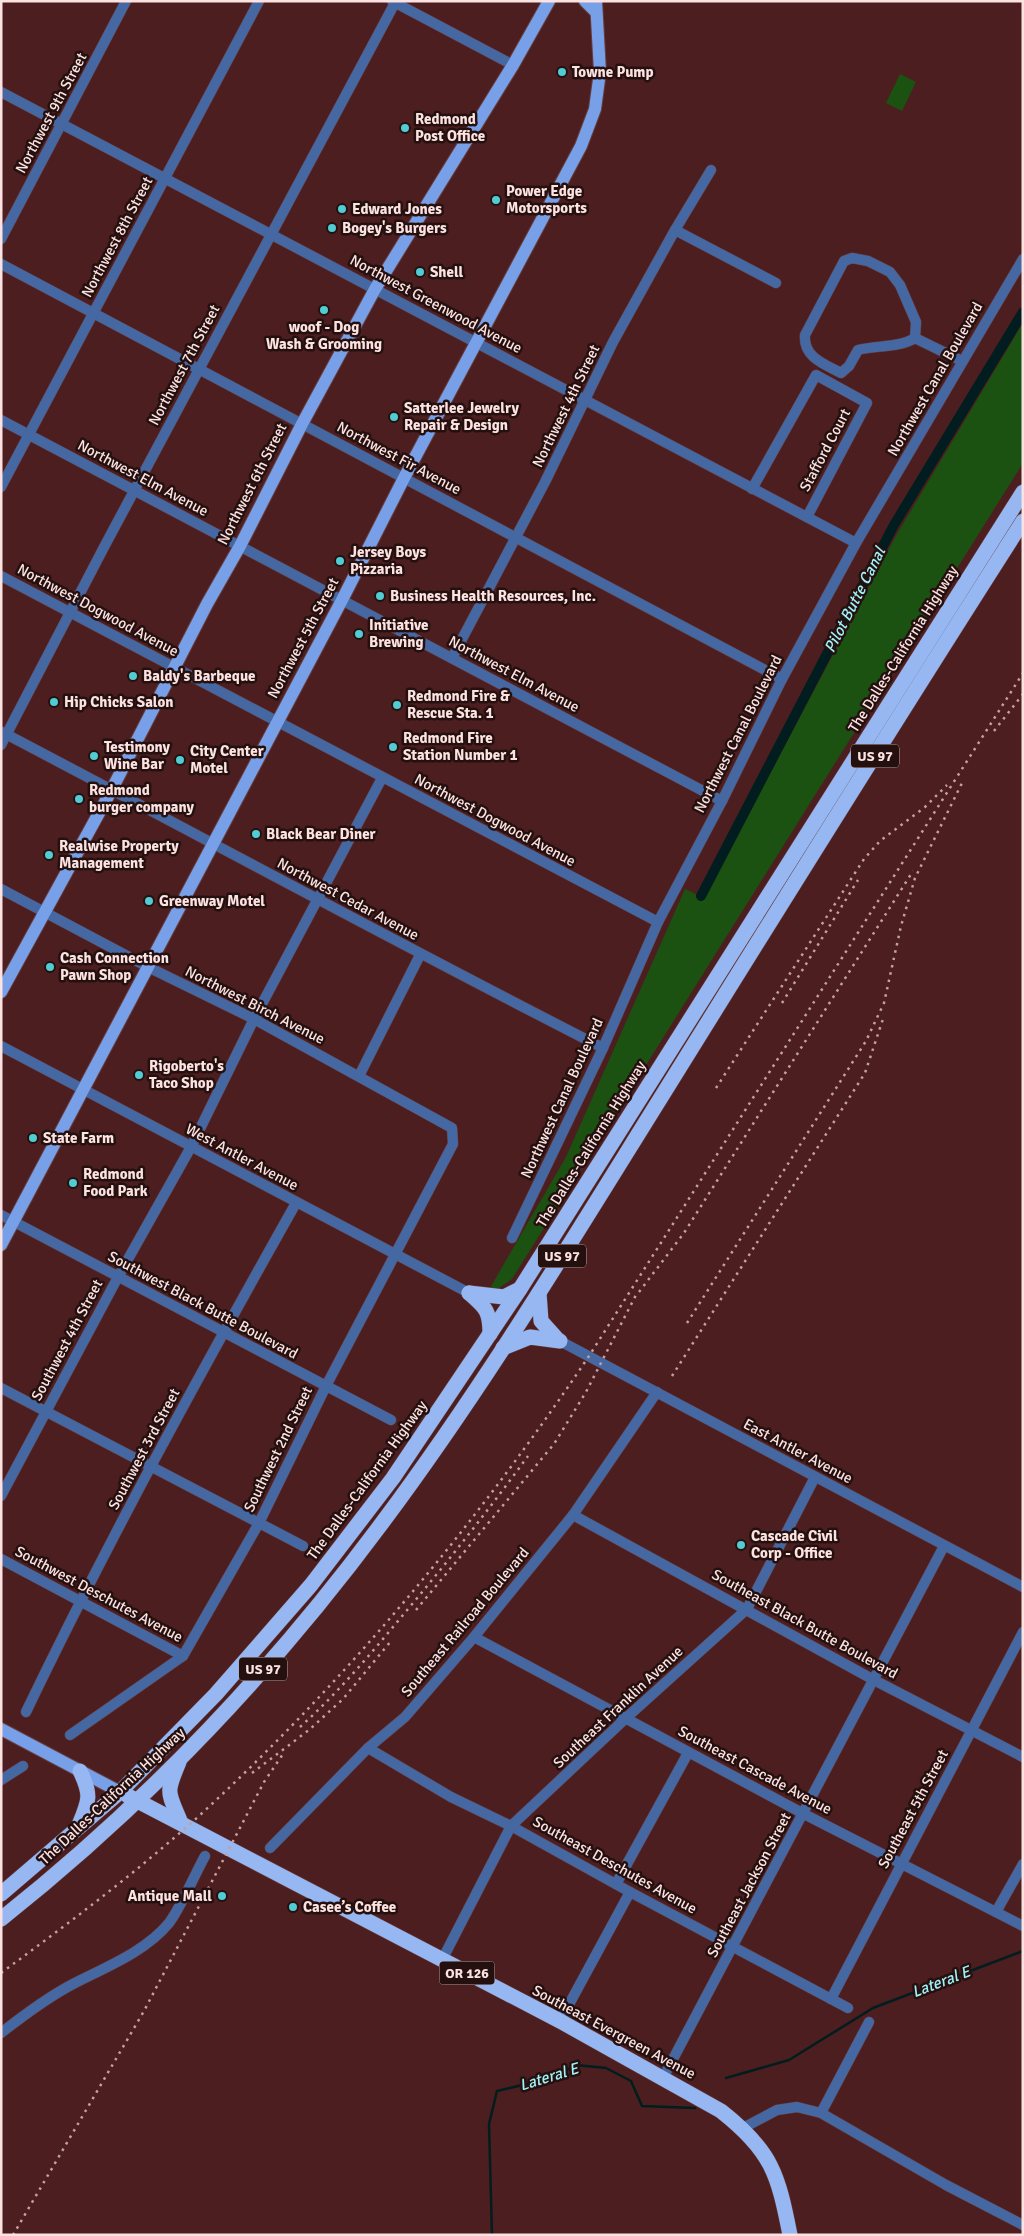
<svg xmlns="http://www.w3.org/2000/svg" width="1024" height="2236" font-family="Signika,sans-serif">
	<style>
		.green { fill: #1b5211 }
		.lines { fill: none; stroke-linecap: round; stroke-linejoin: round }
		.stream { stroke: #021d1f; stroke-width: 2.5 }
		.canal { stroke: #021d1f; stroke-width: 10 }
		.minor-casing { stroke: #683e3e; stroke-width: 11 }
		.major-casing { stroke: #683e3e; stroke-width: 14 }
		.highway-casing { stroke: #683e3e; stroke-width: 16 }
		.minor { stroke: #4567a2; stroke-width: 10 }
		.major { stroke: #77a0e8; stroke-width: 12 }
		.highway { stroke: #96b7f1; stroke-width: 15 }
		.rail { stroke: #c2a2a1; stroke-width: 2.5; stroke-dasharray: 2.5 5; stroke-linecap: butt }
		.poi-dot { fill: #51ccd3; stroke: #251010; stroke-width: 2 }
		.labels { text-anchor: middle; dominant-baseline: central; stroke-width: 5; stroke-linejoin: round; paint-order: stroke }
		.shield { fill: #251010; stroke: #bca4a2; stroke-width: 1 }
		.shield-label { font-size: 14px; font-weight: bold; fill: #fce3e1 }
		.poi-label { font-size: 15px; font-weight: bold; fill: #fce3e1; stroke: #251010; text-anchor: start }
		.street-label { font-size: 15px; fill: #fce3e1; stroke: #251010 }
		.water-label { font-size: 16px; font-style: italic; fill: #a1f2f7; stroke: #251010 }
	</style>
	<rect width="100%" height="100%" fill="#4c1e1f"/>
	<g class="green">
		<path d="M900,74L916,82L902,111L886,103Z"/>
		<path d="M1023,323V463L512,1279L499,1288H490L566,1157L685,889L704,898L897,534Z"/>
	</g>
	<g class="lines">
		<g class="stream">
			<path d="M726,2078L789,2060L873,2008L1023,1951"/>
			<path d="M492,2235L489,2124L497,2091L552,2078L576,2065L606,2068L631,2081L642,2106L695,2108"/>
		</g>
		<path class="canal" d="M701,896L894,525L1023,312"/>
		<g class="minor-casing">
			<g id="minor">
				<path d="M392,1L513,65"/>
				<path d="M1,92L856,543"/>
				<path d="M675,230L776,283"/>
				<path d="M1,239L126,1"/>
				<path d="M1,264L782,679"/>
				<path d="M915,338C899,348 877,345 858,350L849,366L841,373C824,364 803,357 805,335L844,261L852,258L868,261L890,272L900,285L916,322L915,338L962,361"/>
				<path d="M1,420L722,801"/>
				<path d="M1,487L259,1"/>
				<path d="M752,489L816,375L867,403L807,517"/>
				<path d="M1,576L658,922"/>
				<path d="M452,658L545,482L613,342L675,230L711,170"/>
				<path d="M2,732C202,837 401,945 603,1048"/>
				<path d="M1,745L103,549L396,1"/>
				<path d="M1,889L148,967L254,1019L452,1128L453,1144L326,1386L259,1523L183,1656L70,1735"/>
				<path d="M1,1046L469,1293"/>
				<path d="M359,1076L420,955"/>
				<path d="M1,1215L391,1420"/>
				<path d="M512,1238L603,1048L658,922L722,801L782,679L856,543L1023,259"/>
				<path d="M560,1341L1023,1587"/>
				<path d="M1,1388L303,1546"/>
				<path d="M1,1496L118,1277L191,1147L254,1019L382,778"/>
				<path d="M573,1515L874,1680L1023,1757"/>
				<path d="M1,1559L183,1656"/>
				<path d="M474,1637L804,1814L1023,1926"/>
				<path d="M26,1712C109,1539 202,1370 296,1203"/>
				<path d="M368,1748L451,1797L511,1826L630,1892L848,2008"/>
				<path d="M1,1780L23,1766"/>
				<path d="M270,1848L368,1748L405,1717L474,1637L573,1515L657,1392"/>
				<path d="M616,1884L688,1753"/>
				<path d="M996,1912L1023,1864"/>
				<path d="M442,1960L511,1826L626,1718L747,1609L815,1477"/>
				<path d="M831,1999L1023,1632"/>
				<path d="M560,2021L630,1892"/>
				<path d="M1,2033C24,2015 48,1997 73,1984C106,1967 145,1952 169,1923C181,1907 195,1874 205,1856"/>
				<path d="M663,2078L944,1546"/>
				<path d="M821,2113L869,2022"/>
				<path d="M743,2128L777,2110L797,2107L821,2113L946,2185L1023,2225"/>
			</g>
		</g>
		<g class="major-casing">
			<g id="major">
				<path d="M585,1L596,12"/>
				<path d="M1,992L111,791L207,604L240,546L302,424L375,289L513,65L549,1"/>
				<path d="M1,1245L342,600L404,478L581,146L595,109L600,72L596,1"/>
				<path d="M1,1729L120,1792"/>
			</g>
		</g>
		<g class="highway-casing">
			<g id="highway">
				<path d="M469,1293L504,1297L520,1289"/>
				<path d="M469,1293C486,1308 490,1311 490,1334"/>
				<path d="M539,1293L541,1321L558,1340"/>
				<path d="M503,1348L530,1337L560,1341"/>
				<path d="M179,1762C165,1795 168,1791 181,1823"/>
				<path d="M128,1796L560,2021L721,2111C772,2151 778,2174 790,2235"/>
				<path d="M79,1825C89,1801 92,1795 80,1771"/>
				<path d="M1,1894L120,1792L216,1694L311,1585L393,1478L520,1289L1023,492"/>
				<path d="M1,1919C145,1805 273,1670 382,1523C485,1385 574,1237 665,1091C783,901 902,710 1023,521"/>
			</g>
		</g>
		<use href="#minor" class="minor"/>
		<use href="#major" class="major"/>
		<use href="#highway" class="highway"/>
		<g class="rail">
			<path d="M994,731L1023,694"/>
			<path d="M782,1003L858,880"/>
			<path d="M716,1088L864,859L880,841L925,807L947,785"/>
			<path d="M639,1292L684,1233L913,871"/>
			<path d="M687,1323L866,1041L884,1003L901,926L915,878L962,783"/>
			<path d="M672,1376L865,1073L883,1019"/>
			<path d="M416,1610L554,1444L586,1392L636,1295"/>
			<path d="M300,1727C340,1691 374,1650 408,1609C450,1559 490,1508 528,1456"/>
			<path d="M252,1773L309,1730L343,1699L391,1641"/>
			<path d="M1,1973C69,1923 137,1872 200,1815C348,1679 477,1523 589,1356L1023,673"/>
			<path d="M13,2235L144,2011L264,1782L283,1754"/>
		</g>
	</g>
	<g class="poi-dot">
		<circle cx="562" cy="72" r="5"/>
		<circle cx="405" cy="128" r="5"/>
		<circle cx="496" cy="200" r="5"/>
		<circle cx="342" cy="209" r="5"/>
		<circle cx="332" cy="228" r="5"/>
		<circle cx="420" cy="272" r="5"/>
		<circle cx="324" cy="310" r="5"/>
		<circle cx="394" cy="417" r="5"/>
		<circle cx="340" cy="561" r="5"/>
		<circle cx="380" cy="596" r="5"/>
		<circle cx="359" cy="634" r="5"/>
		<circle cx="133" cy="676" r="5"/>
		<circle cx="54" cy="702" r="5"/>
		<circle cx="397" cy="705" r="5"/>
		<circle cx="393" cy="747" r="5"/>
		<circle cx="94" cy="756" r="5"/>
		<circle cx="180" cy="760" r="5"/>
		<circle cx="79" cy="799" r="5"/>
		<circle cx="256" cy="834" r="5"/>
		<circle cx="49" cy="855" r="5"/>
		<circle cx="149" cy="901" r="5"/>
		<circle cx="50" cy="967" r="5"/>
		<circle cx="139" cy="1075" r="5"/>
		<circle cx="33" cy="1138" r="5"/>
		<circle cx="73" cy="1183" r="5"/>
		<circle cx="741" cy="1545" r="5"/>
		<circle cx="222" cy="1896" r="5"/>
		<circle cx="293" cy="1907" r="5"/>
	</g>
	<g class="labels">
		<g class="shield">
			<rect x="851" y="744.5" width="48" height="23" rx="4"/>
			<rect x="538" y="1244.5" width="48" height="23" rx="4"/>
			<rect x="239" y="1657.5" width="48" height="23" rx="4"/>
			<rect x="439.5" y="1961.5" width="55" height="23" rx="4"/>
		</g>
		<g class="shield-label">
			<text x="875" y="756">US 97</text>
			<text x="562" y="1256">US 97</text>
			<text x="263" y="1669">US 97</text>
			<text x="467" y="1973">OR 126</text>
		</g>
		<g class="poi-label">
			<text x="572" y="72">Towne Pump</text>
			<text x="415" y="119">Redmond<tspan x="415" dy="17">Post Office</tspan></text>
			<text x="506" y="191">Power Edge<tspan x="506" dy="17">Motorsports</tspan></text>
			<text x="352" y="209">Edward Jones</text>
			<text x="342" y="228">Bogey's Burgers</text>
			<text x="430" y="272">Shell</text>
			<text x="324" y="327" text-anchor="middle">woof - Dog<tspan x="324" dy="17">Wash &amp; Grooming</tspan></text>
			<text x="404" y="408">Satterlee Jewelry<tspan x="404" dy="17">Repair &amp; Design</tspan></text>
			<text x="350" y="552">Jersey Boys<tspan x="350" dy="17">Pizzaria</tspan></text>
			<text x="390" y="596">Business Health Resources, Inc.</text>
			<text x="369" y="625">Initiative<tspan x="369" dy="17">Brewing</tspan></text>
			<text x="143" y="676">Baldy's Barbeque</text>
			<text x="407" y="696">Redmond Fire &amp;<tspan x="407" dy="17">Rescue Sta. 1</tspan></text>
			<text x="64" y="702">Hip Chicks Salon</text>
			<text x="403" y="738">Redmond Fire<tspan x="403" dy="17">Station Number 1</tspan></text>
			<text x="104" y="747">Testimony<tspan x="104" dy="17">Wine Bar</tspan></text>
			<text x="190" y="751">City Center<tspan x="190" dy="17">Motel</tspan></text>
			<text x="89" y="790">Redmond<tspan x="89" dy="17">burger company</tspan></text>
			<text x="266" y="834">Black Bear Diner</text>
			<text x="59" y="846">Realwise Property<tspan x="59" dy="17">Management</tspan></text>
			<text x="159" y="901">Greenway Motel</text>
			<text x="60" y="958">Cash Connection<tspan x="60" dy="17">Pawn Shop</tspan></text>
			<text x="149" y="1066">Rigoberto's<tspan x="149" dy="17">Taco Shop</tspan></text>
			<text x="43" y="1138">State Farm</text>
			<text x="83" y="1174">Redmond<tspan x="83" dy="17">Food Park</tspan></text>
			<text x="751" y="1536">Cascade Civil<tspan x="751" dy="17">Corp - Office</tspan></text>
			<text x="212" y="1896" text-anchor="end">Antique Mall</text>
			<text x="303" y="1907">Casee’s Coffee</text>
		</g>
		<g class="street-label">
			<text transform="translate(51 113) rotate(-62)">Northwest 9th Street</text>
			<text transform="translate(117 237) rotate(-62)">Northwest 8th Street</text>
			<text transform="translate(436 304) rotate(28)">Northwest Greenwood Avenue</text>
			<text transform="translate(184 365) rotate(-62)">Northwest 7th Street</text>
			<text transform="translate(935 379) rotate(-60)">Northwest Canal Boulevard</text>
			<text transform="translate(566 406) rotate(-64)">Northwest 4th Street</text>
			<text transform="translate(825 450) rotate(-62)">Stafford Court</text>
			<text transform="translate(399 458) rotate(28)">Northwest Fir Avenue</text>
			<text transform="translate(143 478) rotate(28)">Northwest Elm Avenue</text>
			<text transform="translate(252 484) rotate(-63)">Northwest 6th Street</text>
			<text transform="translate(98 610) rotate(28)">Northwest Dogwood Avenue</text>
			<text transform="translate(303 638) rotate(-62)">Northwest 5th Street</text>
			<text transform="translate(903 649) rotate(-58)">The Dalles-California Highway</text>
			<text transform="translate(514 674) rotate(28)">Northwest Elm Avenue</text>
			<text transform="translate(738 734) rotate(-63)">Northwest Canal Boulevard</text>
			<text transform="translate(495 820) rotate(28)">Northwest Dogwood Avenue</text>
			<text transform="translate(348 899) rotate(28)">Northwest Cedar Avenue</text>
			<text transform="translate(255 1005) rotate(27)">Northwest Birch Avenue</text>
			<text transform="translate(562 1098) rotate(-65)">Northwest Canal Boulevard</text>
			<text transform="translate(591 1144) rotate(-58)">The Dalles-California Highway</text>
			<text transform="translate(242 1157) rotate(28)">West Antler Avenue</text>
			<text transform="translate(203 1305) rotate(28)">Southwest Black Butte Boulevard</text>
			<text transform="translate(67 1340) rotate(-62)">Southwest 4th Street</text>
			<text transform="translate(144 1449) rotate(-62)">Southwest 3rd Street</text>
			<text transform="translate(278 1449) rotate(-64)">Southwest 2nd Street</text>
			<text transform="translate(798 1451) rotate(28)">East Antler Avenue</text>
			<text transform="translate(367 1480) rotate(-54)">The Dalles-California Highway</text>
			<text transform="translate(99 1594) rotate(28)">Southwest Deschutes Avenue</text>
			<text transform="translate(465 1622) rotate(-50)">Southeast Railroad Boulevard</text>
			<text transform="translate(805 1624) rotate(29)">Southeast Black Butte Boulevard</text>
			<text transform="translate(618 1707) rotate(-43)">Southeast Franklin Avenue</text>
			<text transform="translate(755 1770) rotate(28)">Southeast Cascade Avenue</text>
			<text transform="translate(112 1796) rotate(-43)">The Dalles-California Highway</text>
			<text transform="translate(913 1809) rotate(-62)">Southeast 5th Street</text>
			<text transform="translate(615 1865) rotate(29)">Southeast Deschutes Avenue</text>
			<text transform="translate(749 1885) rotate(-62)">Southeast Jackson Street</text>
			<text transform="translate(614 2032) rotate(28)">Southeast Evergreen Avenue</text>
		</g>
		<g class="water-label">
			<text transform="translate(855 600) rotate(-63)">Pilot Butte Canal</text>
			<text transform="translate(941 1982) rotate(-21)">Lateral E</text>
			<text transform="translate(549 2077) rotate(-17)">Lateral E</text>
		</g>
	</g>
	<rect width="1024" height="2236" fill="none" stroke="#fce3e1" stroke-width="5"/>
</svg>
